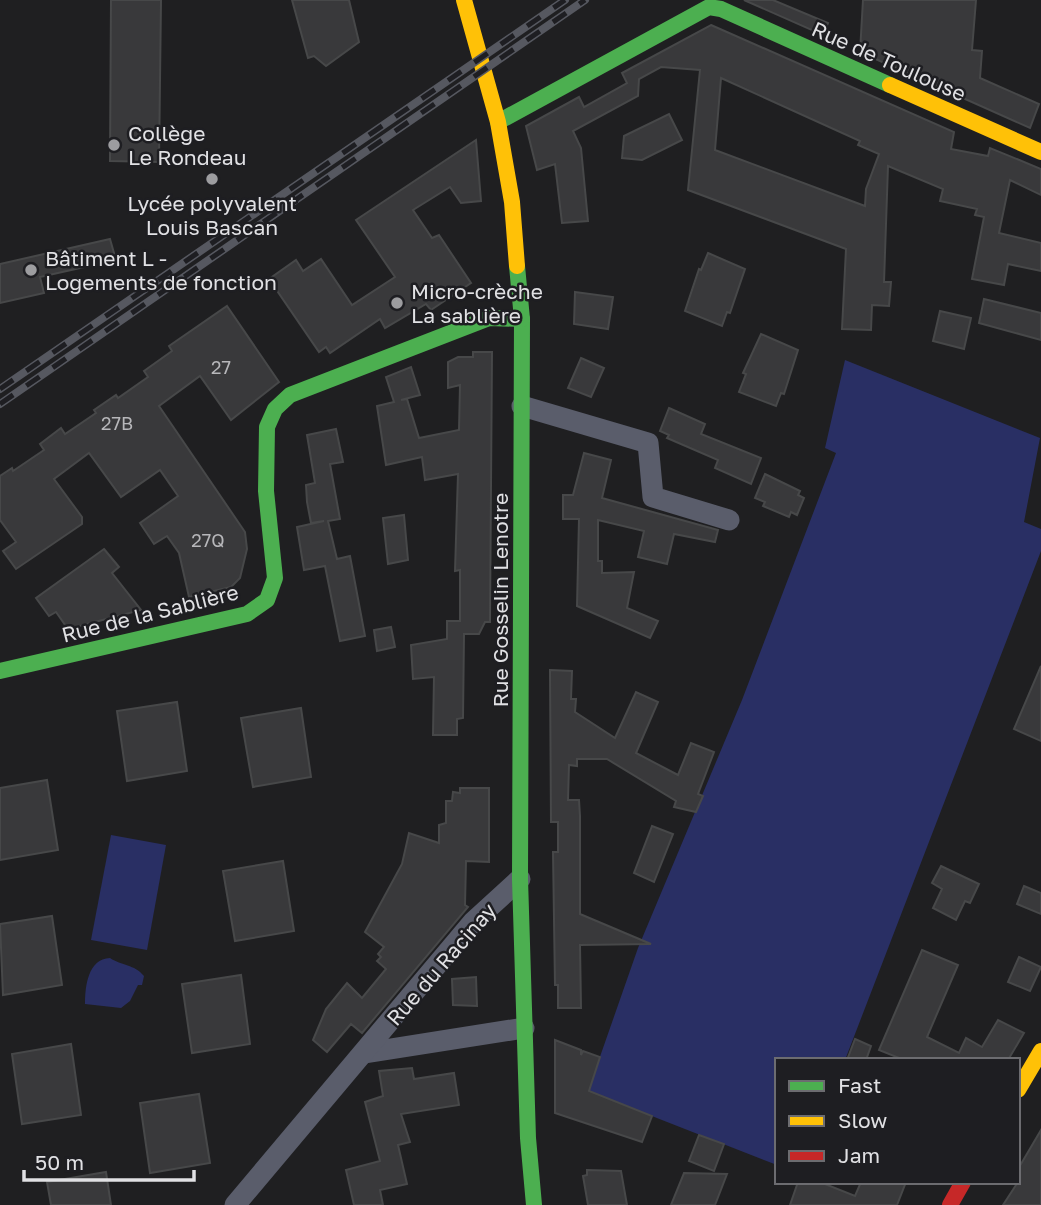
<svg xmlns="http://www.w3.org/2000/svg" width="1041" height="1205" font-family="'Golos Text',sans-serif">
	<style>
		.green { fill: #292f64 }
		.building { fill: #39393b; stroke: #474849; stroke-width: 2; fill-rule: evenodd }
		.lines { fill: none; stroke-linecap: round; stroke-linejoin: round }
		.street { stroke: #5a5d6b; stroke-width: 21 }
		.fast { stroke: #4caf50; stroke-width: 16 }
		.slow { stroke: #ffc107; stroke-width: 16 }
		.jam { stroke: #c62828; stroke-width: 16 }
		.rail-casing { stroke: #565860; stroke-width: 8 }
		.rail { stroke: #1e1e22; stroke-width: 5; stroke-dasharray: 16; stroke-linecap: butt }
		.poi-dot { fill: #9d9da0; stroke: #1e1e22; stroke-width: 2.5 }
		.labels { text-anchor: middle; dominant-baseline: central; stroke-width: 5; stroke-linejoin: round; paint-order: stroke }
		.number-label { font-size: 18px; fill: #b7b7ba }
		.street-label { font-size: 21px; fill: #e1e1e4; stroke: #1e1e22 }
		.poi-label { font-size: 21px; fill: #e1e1e4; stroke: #1e1e22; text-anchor: start }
	</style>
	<rect width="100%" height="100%" fill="#1f1f21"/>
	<g class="green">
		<path d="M845,360L1040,438L1024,522L1041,529V551L845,1060H777V1165L588,1091L638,948L742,700L836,453L825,448Z"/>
		<path d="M111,835L166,845L147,950L91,940Z"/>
		<path d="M110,958C122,966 134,964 144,976L142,985H138L130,1001L121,1008L85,1004C85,986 88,959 110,958Z"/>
	</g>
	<g class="building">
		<path d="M111,0H161L159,162L110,161Z"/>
		<path d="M292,0H349L359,42L326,66L314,56L308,58Z"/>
		<path d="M744,0H773L828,23L823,35Z"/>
		<path d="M863,0H976L972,50L982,51L980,78L1039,104L1030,128L860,52Z"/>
		<path d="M711,25L954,132L951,149L988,156L990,148L1041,169V195L1010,180L999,233L1041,243V271L1008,264L1004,285L972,279L984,217L975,215L977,209L940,201L943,189L888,166L884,282H891L889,306L872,305L871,330L842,329L846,249L688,190L700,70L661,67L639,79L638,96L573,131L581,148L588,221L562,223L555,164L537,170L526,126L579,97L584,107L627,83L622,73ZM721,78L860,141L858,145L879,154L866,189L865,206L715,150Z"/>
		<path d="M669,114L682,140L642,160L622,158L624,136Z"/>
		<path d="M476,140L481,201L461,203L450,187L413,210L432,238L439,235L471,283L431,310L426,304L385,328L380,319L330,353L326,347L319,352L269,279L296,260L303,271L321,259L352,305L395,277L356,220Z"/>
		<path d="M110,239L116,260L40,277L44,293L0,303V264Z"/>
		<path d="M708,253L745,269L730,313L727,312L722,326L685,311L699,269L701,270Z"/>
		<path d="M575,292L613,297L608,329L574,324Z"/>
		<path d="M984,299L1041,313V340L979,323Z"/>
		<path d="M227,306L279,382L231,420L200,376L159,406L245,532L247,549L240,578L231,587L189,597L179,553L167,536L154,544L140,523L178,496L160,470L121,497L89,453L54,479L82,517V524L16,569L3,551L16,542L0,520V476L12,468L13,471L44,450L40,444L61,428L65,434L96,413L94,410L116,395L118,398L148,377L144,371L172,351L169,346Z"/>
		<path d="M940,311L971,318L964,349L933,341Z"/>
		<path d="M761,334L798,350L784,394L781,393L776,406L739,392L746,374L743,373Z"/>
		<path d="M473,352H492L490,622H485L479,634H464L463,718L457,719V735H433L434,677L413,679L411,645L447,639V621H460V570L455,571L458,474L425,480L422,457L386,465L377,406L394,402L386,377L411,367L420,395L401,400L407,399L419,438L459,430L460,385L448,388V362L458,357H473Z"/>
		<path d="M581,358L604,368L591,397L568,388Z"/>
		<path d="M669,408L705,424L701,434L761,458L751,484L715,468L718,460L667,438L669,435L660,431Z"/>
		<path d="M336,429L343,462L330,464L340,519L328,521L337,559L350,556L365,636L340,641L325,566L304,570L297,527L324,521L311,523L307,502L306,485L315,483L307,435Z"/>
		<path d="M584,453L611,460L602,498L718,530L715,542L674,534L667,564L638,557L644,531L598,520V561H602V573L634,572L627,608L658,621L650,638L577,606L579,519H563V495H573Z"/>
		<path d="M765,474L800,491L798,495L804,498L797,515L791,512L789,517L763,506L765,502L755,498Z"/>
		<path d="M404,515L408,560L388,564L383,518Z"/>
		<path d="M104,549L119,567L112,573L141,610L68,629L56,612L49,616L36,598Z"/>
		<path d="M391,627L395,647L377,651L374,630Z"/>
		<path d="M1041,666V741L1014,729Z"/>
		<path d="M550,670L572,671L571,699H576L575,712L615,738L636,692L658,702L636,753L678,775L691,743L714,752L698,794L703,796L696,812L674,807L676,801L607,759H577V766L569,765L568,800H579L580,816V914L651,944L580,945L581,1008H558V985H555L553,852H558V822H551Z"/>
		<path d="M177,702L187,771L127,781L117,711Z"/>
		<path d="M301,708L311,777L253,787L241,718Z"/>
		<path d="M47,780L58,850L0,860V788Z"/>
		<path d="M460,788H489V862L466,861L465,905L468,907L362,1033L351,1024L327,1052L313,1040L326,1009L347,983L362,998L386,969L377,961L381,957L378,954L384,947L365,932L402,864L409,833L439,843V825L446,823V801H452L453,792L460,793Z"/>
		<path d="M652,826L673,834L654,882L634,873Z"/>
		<path d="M283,861L294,931L235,941L223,871Z"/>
		<path d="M941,866L979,884L970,903L965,901L956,920L933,908L942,889L932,883Z"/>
		<path d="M1024,886L1041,893V914L1017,904Z"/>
		<path d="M52,916L62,985L3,995L0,924Z"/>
		<path d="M922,950L958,965L927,1037L959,1053L966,1038L982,1047L998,1020L1024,1033L1008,1060H904L879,1050Z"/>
		<path d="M1019,957L1041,967L1030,991L1008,982Z"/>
		<path d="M241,975L250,1044L192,1053L182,984Z"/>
		<path d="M476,977L477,1006L453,1005L452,979Z"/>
		<path d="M855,1039L871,1046L866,1060H847Z"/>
		<path d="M555,1040L581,1050V1055L583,1051L600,1057L589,1091L652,1116L642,1142L555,1113Z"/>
		<path d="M71,1044L81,1115L22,1124L12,1054Z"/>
		<path d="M412,1068L414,1079L454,1073L459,1105L401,1114L410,1142L398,1145L407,1184L380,1190L383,1205H354L346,1170L380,1161L365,1102L383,1096L379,1071Z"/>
		<path d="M199,1094L210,1163L150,1173L140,1103Z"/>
		<path d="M1041,1130V1205H1003L1018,1182V1169Z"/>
		<path d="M699,1135L724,1144L714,1171L689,1161Z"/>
		<path d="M587,1170L621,1171L627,1205H588L583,1176L587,1175Z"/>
		<path d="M106,1172L111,1205H51L47,1182Z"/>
		<path d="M684,1173L727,1174L715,1205H671Z"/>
		<path d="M798,1182H820L855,1196L861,1182H906L897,1205H790Z"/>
	</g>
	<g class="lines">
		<g class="street">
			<path d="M522,406L648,443L653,497L729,520"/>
			<path d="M365,1053L524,1028"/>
			<path d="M235,1205L473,922L520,879"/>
		</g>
		<g class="fast">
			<path d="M498,122L709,7L721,9L890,85"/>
			<path d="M517,266L522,319L520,879L528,1138L534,1205"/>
			<path d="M0,671L247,614L267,600L275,578L266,491L267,427L275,409L290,395L489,318L522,319"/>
		</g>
		<g class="slow">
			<path d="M464,0L498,122L512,202L517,266"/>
			<path d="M890,85L1041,152"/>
			<path d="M1018,1090L1041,1051"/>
		</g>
		<path class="jam" d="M950,1205L963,1182"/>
		<g class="rail-casing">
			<g id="rail">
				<path d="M0,389L565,0"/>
				<path d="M0,404L585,0"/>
			</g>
		</g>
		<use href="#rail" class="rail"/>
	</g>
	<g class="poi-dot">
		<circle cx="114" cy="145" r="7"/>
		<circle cx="212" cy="179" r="7"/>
		<circle cx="31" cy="270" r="7"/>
		<circle cx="397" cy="303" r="7"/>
	</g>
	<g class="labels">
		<g class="number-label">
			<text x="221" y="367">27</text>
			<text x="117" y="423">27B</text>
			<text x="208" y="540">27Q</text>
		</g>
		<g class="street-label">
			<text transform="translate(889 61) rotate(24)">Rue de Toulouse</text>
			<text transform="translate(500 600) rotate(-90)">Rue Gosselin Lenotre</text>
			<text transform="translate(150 613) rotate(-14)">Rue de la Sablière</text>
			<text transform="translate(441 964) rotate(-49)">Rue du Racinay</text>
		</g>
		<g class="poi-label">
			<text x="128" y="133">Collège<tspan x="128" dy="24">Le Rondeau</tspan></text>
			<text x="212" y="203" text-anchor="middle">Lycée polyvalent<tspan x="212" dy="24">Louis Bascan</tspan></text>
			<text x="45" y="258">Bâtiment L -<tspan x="45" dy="24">Logements de fonction</tspan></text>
			<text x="411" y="291">Micro-crèche<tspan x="411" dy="24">La sablière</tspan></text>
		</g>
	</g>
	<rect x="775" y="1058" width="245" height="126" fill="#1e1e22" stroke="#6c6c70" stroke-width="2"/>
	<rect x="789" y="1081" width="35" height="10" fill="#4caf50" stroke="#6c6c70" stroke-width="2"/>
	<text x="838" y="1093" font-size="21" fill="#e1e1e4">Fast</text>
	<rect x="789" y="1116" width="35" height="10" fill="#ffc107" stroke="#6c6c70" stroke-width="2"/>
	<text x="838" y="1128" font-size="21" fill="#e1e1e4">Slow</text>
	<rect x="789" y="1151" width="35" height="10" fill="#c62828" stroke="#6c6c70" stroke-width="2"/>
	<text x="838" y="1163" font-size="21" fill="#e1e1e4">Jam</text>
	<path d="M24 1170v10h170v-10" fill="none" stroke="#e1e1e4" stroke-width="3.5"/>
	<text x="35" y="1170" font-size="21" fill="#e1e1e4" stroke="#1e1e22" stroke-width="5" paint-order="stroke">50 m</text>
</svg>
